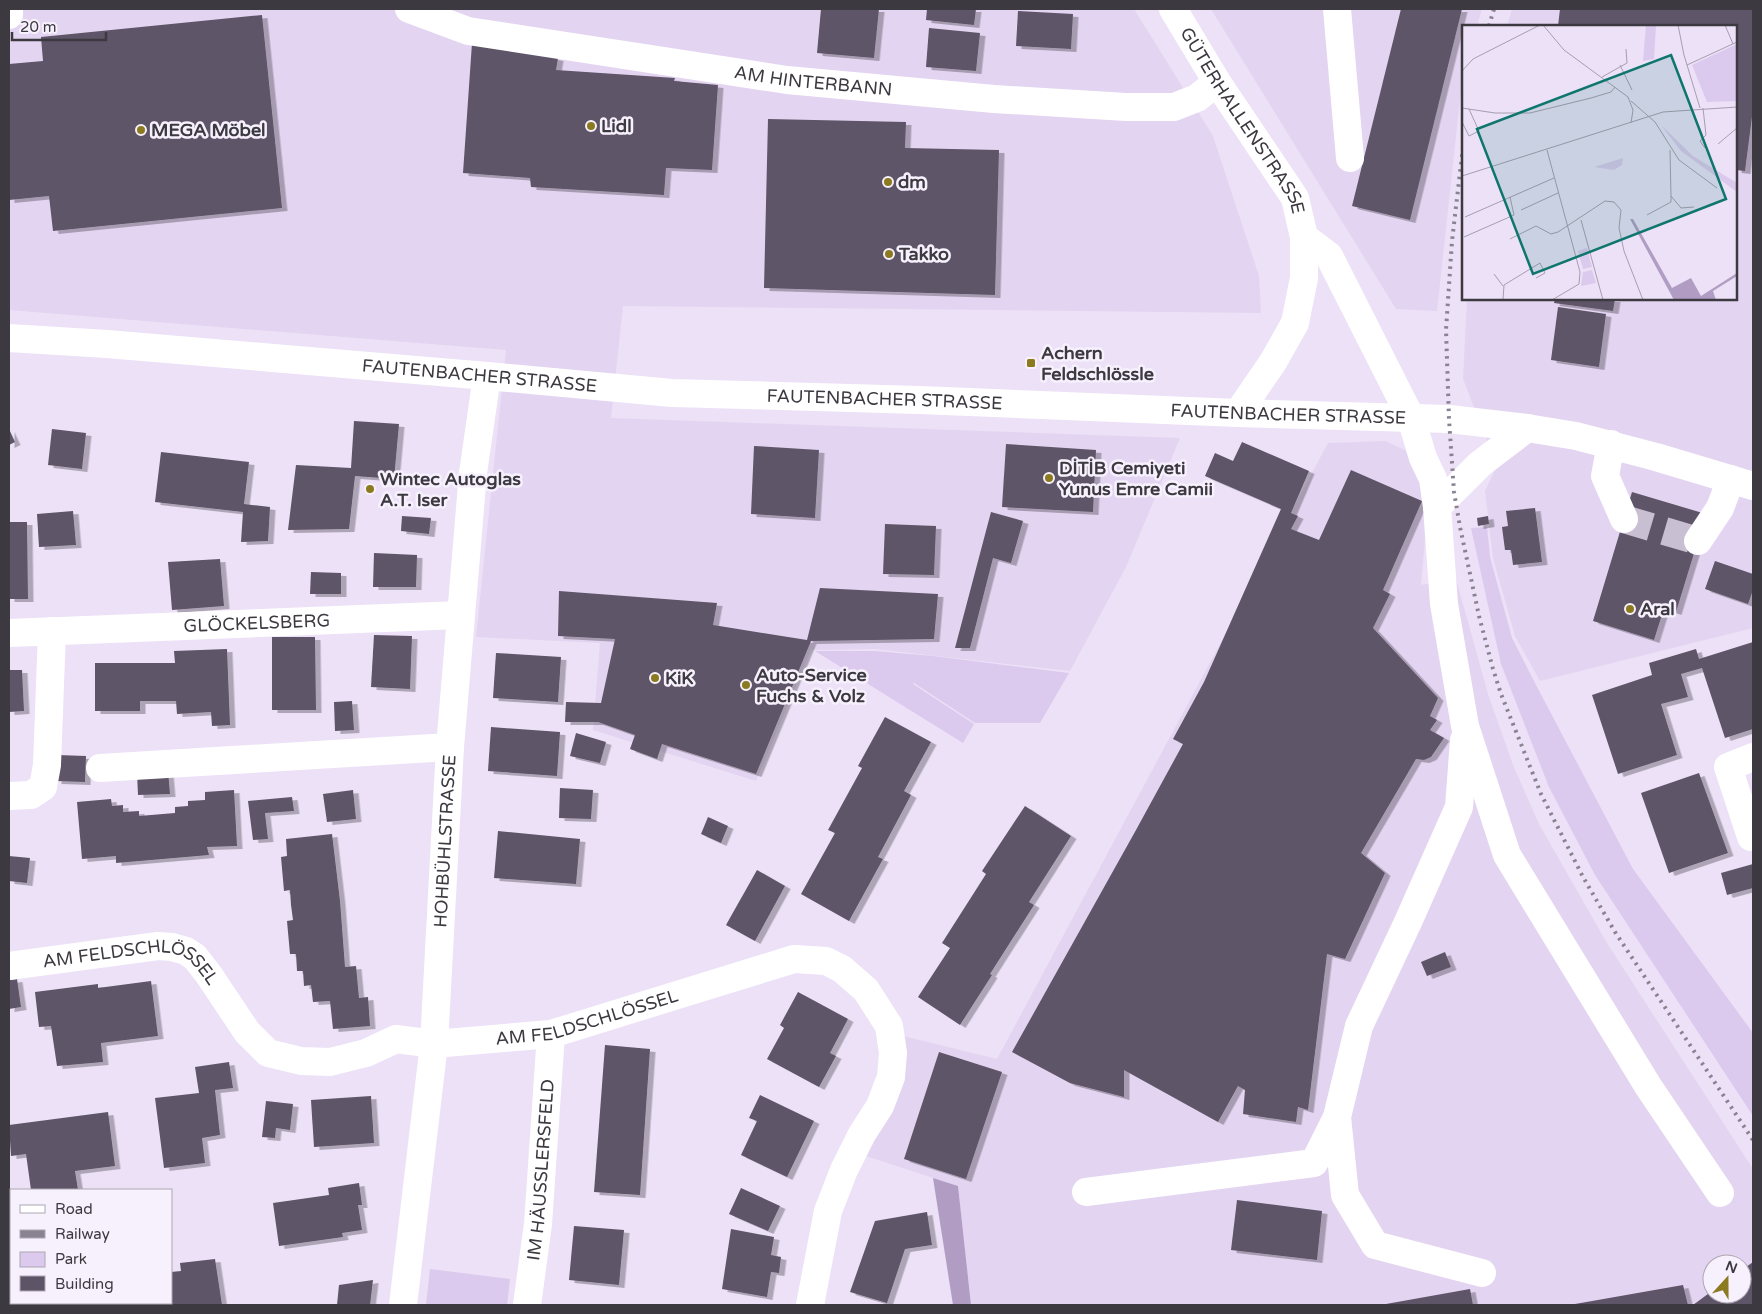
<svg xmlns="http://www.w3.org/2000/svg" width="1762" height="1314" font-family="'Varela Round',sans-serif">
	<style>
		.built { fill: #e3d4f1; fill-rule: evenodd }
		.green { fill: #dcc9ee }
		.forest { fill: #b19dc3 }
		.building { fill: #5e5467; filter: url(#shadow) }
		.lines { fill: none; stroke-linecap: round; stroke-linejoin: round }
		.minor-tunnel { stroke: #c9bfd3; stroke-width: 28; stroke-dasharray: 28 14; stroke-linecap: butt }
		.minor { stroke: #fff; stroke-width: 28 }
		.rail { stroke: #898290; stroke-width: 4; stroke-dasharray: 2.5 5; stroke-linecap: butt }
		.poi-dot { fill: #8b7a1f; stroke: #f7f1fe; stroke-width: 2 }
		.labels { text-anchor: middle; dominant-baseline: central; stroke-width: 5; stroke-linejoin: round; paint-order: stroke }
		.street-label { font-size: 18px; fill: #3d3941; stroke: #f7f1fe }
		.poi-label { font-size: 18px; font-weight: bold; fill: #3d3941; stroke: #f7f1fe; text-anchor: start }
		.inset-road { fill: none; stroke: #a69eae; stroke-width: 1 }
		.view { fill: #0f766e; fill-opacity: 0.15; stroke: #0f766e; stroke-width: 2.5 }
		.inset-edge { fill: none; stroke: #3d3941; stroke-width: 2.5 }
	</style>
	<defs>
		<filter id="shadow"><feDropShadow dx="5.5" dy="3" stdDeviation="0" flood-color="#0004"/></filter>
	</defs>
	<rect width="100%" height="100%" fill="#ece1f7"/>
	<g class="built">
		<path d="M9,9H1134L1213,136L1259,276L1261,313L623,306L611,418L1180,438L1126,567L1070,671L875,649L811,650L756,781L593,730L600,643L476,637L506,350L9,310Z"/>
		<path d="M1211,9H1482L1477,26H1463V72L1437,311L1396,309Z"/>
		<path d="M1512,9H1753V628L1540,681L1515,636L1493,558L1485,491L1497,466L1463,379L1467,299H1736V26H1507Z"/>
		<path d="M1385,441L1405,450L1424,478L1428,504L1421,585L1456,579L1488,694L1513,765L1539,824L1607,943L1753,1169V1305H971L958,1186L866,1156L903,1036L997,1059L1328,443ZM1712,1264H1742V1294H1712Z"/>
	</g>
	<g class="green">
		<path d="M1487,527L1490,557L1512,638L1536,685L1633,869L1753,1033V1116L1595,875L1549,787L1501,664L1471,528Z"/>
		<path d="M815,651H875L933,656L1069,673L1040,723H975L914,683L921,672L913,684L974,724L963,743Z"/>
		<path d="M430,1269L510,1279L507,1305H426Z"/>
	</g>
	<path class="forest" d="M933,1178L958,1186L971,1305H953Z"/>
	<g class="building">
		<path d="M821,9H879L874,58L817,53Z"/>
		<path d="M927,9H976L974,25L926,20Z"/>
		<path d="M1401,9H1462L1410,220L1352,206Z"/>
		<path d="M1560,9H1753V109L1745,171L1736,170V26H1558Z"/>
		<path d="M1018,11L1073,14L1071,49L1016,46Z"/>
		<path d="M262,15L282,208L53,231L49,196L9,200V64L43,61L41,37Z"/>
		<path d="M929,28L980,33L976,71L926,67Z"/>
		<path d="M472,43L558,58L556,70L675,78L674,81L718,85L712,170L666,168L664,195L531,187L530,178L463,173Z"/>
		<path d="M768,119L906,122L905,148L999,150L995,295L764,288Z"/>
		<path d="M1555,299H1615L1613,311L1554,303Z"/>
		<path d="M1558,307L1606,314L1599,367L1551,360Z"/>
		<path d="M354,421L399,424L394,479L355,476L349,529L288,530L296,465L351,468Z"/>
		<path d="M9,429L15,442L9,445Z"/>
		<path d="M52,429L86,433L82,469L48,465Z"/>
		<path d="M1242,442L1309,471L1291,513L1298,516L1291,529L1319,540L1351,470L1422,501L1383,590L1390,594L1373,628L1438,698L1430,716L1437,720L1430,730L1444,738L1431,757L1424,760L1416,759L1361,853L1385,873L1345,959L1327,954L1308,1110L1298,1107L1296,1122L1243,1114L1245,1090L1238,1086L1218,1122L1124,1070V1097L1070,1083L1012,1052L1136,830L1183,744L1173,739L1204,682L1281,509L1205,476L1215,453L1233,461Z"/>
		<path d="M1006,444L1096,450L1093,512L1002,507Z"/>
		<path d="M754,446L819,450L815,518L751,514Z"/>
		<path d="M161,452L249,462L244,504L270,507L268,541L241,542L243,512L155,502Z"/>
		<path d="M1632,492L1706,514L1676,612L1664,608L1654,640L1593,621Z"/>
		<path d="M1535,508L1542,562L1513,565L1511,550H1505L1502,527L1508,526L1506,511Z"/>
		<path d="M73,511L76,545L39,547L37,514Z"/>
		<path d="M991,512L1023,521L1011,563L993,558L970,648H955Z"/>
		<path d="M402,516L431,518L429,534L401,531Z"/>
		<path d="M1488,516L1489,524L1478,526L1477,518Z"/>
		<path d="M9,522H27L28,599H9Z"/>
		<path d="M885,524L936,526L934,575L883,574Z"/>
		<path d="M374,553L417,555L416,587H373Z"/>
		<path d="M220,559L224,606L172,610L168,562Z"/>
		<path d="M1715,561L1753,574V590L1748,604L1705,589Z"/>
		<path d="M311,572L341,573V594H310Z"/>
		<path d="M820,588L938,594L934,639L811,641L756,774L662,744L657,759L630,749L635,735L598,722H565L566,702L601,703L615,639L558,636L559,591L717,603L713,625L807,640Z"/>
		<path d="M374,635L412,636L410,689L371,687Z"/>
		<path d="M272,637H315L316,710H272Z"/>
		<path d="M1753,642V729L1725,738L1702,668L1681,674L1688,697L1661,704L1677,755L1618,774L1592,695L1652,675L1649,663L1696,649L1699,659Z"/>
		<path d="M227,649L230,725L212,726L211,712L177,714L176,701H140V711H95V663H175L174,651Z"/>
		<path d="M496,653L561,657L558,702L493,698Z"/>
		<path d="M9,670H22L24,711L9,712Z"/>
		<path d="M352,701L354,730L335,731L334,702Z"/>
		<path d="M885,717L931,742L904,791L911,795L878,857L883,859L849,921L801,894L835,833L828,830L862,768L858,766Z"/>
		<path d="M491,727L560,732L557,776L488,771Z"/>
		<path d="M576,733L606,742L600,763L570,756Z"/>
		<path d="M57,755L86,756L85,782L56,781Z"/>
		<path d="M168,771L170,794L138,795L137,773Z"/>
		<path d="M1699,773L1728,853L1669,873L1641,793Z"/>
		<path d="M560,788L593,790L591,819L559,818Z"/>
		<path d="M234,790L237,846L207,847L209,855L116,863V856L82,859L77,802L111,799L112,806L123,805V812L139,811V816L175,813V807L188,806V801L205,800V792Z"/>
		<path d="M353,790L356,819L327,822L323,794Z"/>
		<path d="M292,797L294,811L265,813L268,839L253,840L248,801Z"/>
		<path d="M1025,806L1071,836L1029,902L1034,905L990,974L992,975L960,1025L918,997L950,948L942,943L986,874L982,871Z"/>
		<path d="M708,817L728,826L721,843L701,834Z"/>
		<path d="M498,831L580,839L576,884L494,878Z"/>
		<path d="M332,834L340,901L345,967L356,966L359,998L368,997L370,1026L333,1029L330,1001L313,1002L311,985L304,986L303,971H297L296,954H290L287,921L293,920L291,905L290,890L284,891L281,857L287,856L286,839Z"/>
		<path d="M9,856L30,858L27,883L9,881Z"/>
		<path d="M1753,864V888L1727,895L1721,873Z"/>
		<path d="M757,870L785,886L755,941L726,925Z"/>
		<path d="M1445,952L1451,967L1427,976L1421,962Z"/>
		<path d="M17,979L21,1007L9,1009V980Z"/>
		<path d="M151,981L158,1036L101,1043L103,1062L57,1066L51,1026L39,1027L35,992L98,984V988Z"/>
		<path d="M798,992L848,1019L830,1053L836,1056L819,1087L767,1059L784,1028L780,1025Z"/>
		<path d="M605,1045L650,1049L640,1195L594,1192Z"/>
		<path d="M939,1052L1002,1072L966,1179L904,1159Z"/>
		<path d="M229,1062L233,1088L215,1090L220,1135L202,1138L205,1163L164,1168L155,1098L199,1093L195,1067Z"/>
		<path d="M760,1095L814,1121L787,1177L741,1155L757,1121L749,1118Z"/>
		<path d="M371,1096L374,1143L314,1147L311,1100Z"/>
		<path d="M266,1101L293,1104L290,1130L276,1128L275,1138L262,1137Z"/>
		<path d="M108,1112L115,1166L75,1171L78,1190H31L26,1154L11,1156L9,1125Z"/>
		<path d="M359,1183L362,1205H358L362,1230L342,1233L343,1237L279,1246L273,1203L329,1195L328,1188Z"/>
		<path d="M741,1188L780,1206L768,1231L729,1214Z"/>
		<path d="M1237,1200L1322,1211L1317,1260L1231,1250Z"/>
		<path d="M927,1212L932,1245L905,1249L887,1303L850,1292L875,1221Z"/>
		<path d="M574,1226L624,1230L619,1285L569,1280Z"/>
		<path d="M731,1229L774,1237L771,1255L781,1257L779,1273L771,1272L767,1297L722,1289Z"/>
		<path d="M215,1259L222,1305H108V1303H171V1272L181,1271L180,1263Z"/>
		<path d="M1753,1262V1305H1693L1712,1291V1294H1742V1270Z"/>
		<path d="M373,1280L370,1305H337L339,1285Z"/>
		<path d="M1683,1285L1688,1305H1575V1304Z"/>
		<path d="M1470,1289L1473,1305H1386V1304Z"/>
	</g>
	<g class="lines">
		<path class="minor-tunnel" d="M1624,519L1698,541"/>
		<g class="minor">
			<path id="s1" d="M409,9L468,31L787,80L994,99L1126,107H1174L1197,98L1217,82"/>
			<path id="s2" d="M1173,9L1217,82L1295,198L1304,237V278L1295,323L1273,362L1238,413"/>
			<path d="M1337,9L1350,158"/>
			<path d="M9,15V9"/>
			<path d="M1304,237L1329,256L1411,418L1423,458L1433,479L1437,507L1444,604L1465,726L1507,855L1648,1086L1720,1193"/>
			<path id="s3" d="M9,338L107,344L487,376L672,393L920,400L1238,413L1449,419L1527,428L1576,436L1656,457L1753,486"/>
			<path d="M1611,444L1605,476L1624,519"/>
			<path d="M1437,507L1480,464L1527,428"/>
			<path d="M1698,541L1720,508L1731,479"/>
			<path id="s4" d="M9,633L460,615"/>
			<path d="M1464,740L1459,807L1408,922L1359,1026L1337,1117L1345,1195L1375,1245L1482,1273"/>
			<path d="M100,768L450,747"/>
			<path d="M9,796L31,795L43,787L47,765L52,631"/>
			<path d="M1751,837L1728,767L1753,757"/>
			<path id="s5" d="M9,966L158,946L172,947L186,951L195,957L209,975L247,1032L268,1053L301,1061L330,1062L366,1053L396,1039L434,1044L551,1034L794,959L826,961L842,969L866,990L889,1026L893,1053L891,1077L880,1106L862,1134L844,1170L828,1211L810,1305"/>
			<path d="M1086,1192L1314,1163L1337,1117"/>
			<path d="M9,1259L11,1258"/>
			<path d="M96,1303V1305"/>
			<path id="s6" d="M403,1305L434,1044L450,747L473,473L487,376"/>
			<path id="s7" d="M527,1305L538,1224L551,1034"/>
		</g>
		<g class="rail">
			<path d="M1489,26L1494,9"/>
			<path d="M1463,147L1452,241L1446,330L1449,419L1454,492L1460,527L1479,616L1493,669L1501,694L1541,794L1583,877L1615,932L1753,1140"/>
		</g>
	</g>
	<g class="poi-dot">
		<circle cx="591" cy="126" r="5"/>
		<circle cx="141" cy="130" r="5"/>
		<circle cx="888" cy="182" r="5"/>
		<circle cx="889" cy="254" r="5"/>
		<rect x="1026" y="358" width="10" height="10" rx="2.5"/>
		<circle cx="1049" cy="478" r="5"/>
		<circle cx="370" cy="489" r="5"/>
		<circle cx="1630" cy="609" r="5"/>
		<circle cx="655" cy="678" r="5"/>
		<circle cx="746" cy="685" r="5"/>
	</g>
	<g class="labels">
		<g class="street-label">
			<text stroke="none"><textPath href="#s1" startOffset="412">AM HINTERBANN</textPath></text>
			<text stroke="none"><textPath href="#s2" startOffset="132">GÜTERHALLENSTRASSE</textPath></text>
			<text stroke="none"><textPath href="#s3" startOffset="472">FAUTENBACHER STRASSE</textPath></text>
			<text stroke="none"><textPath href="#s3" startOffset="878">FAUTENBACHER STRASSE</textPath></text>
			<text stroke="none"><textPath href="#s3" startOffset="1282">FAUTENBACHER STRASSE</textPath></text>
			<text stroke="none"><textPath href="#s4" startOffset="248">GLÖCKELSBERG</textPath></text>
			<text stroke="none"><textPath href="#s6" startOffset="466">HOHBÜHLSTRASSE</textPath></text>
			<text stroke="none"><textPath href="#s5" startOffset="128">AM FELDSCHLÖSSEL</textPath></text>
			<text stroke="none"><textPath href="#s5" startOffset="638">AM FELDSCHLÖSSEL</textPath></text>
			<text stroke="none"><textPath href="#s7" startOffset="136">IM HÄUSSLERSFELD</textPath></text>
		</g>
		<g class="poi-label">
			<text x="601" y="126">Lidl</text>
			<text x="151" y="130">MEGA Möbel</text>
			<text x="898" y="182">dm</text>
			<text x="899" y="254">Takko</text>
			<text x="1041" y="353">Achern<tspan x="1041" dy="21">Feldschlössle</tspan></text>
			<text x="1059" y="468">DİTİB Cemiyeti<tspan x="1059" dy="21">Yunus Emre Camii</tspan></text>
			<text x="380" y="479">Wintec Autoglas<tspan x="380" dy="21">A.T. Iser</tspan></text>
			<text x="1640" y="609">Aral</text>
			<text x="756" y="675">Auto-Service<tspan x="756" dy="21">Fuchs &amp; Volz</tspan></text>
			<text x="665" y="678">KiK</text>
		</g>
	</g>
	<g transform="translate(1462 25)">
		<rect width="275" height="275" fill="#ece1f7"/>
		<path d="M184,0H194L192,34L181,36ZM275,19V76L245,77L230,40ZM199,100L231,131L275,158V167L219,126ZM161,133L160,140L152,145L132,142ZM125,223L130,242L121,244L116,226ZM130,245L134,258L119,261L121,247Z" fill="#dcc9ee"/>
		<path d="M168,194H171L210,263L229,253L239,271L275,248V251L251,266L254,275H212Z" fill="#b19dc3"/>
		<path class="inset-road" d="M81,0L102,25L166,72L171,85L169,98M216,0L222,30L238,83M263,0L271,19M158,40L170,65M225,40L275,17M0,46L11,34L78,0M140,52L165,38L164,24M169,76L193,97L217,135L255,163M0,83L33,88H68L129,73L149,67L153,62M241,83L244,110L238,116L243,123M0,97L7,111L17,106L7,84M256,119L275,103M85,125L118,247L117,259L90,275M208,125L209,171L219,183L232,182M0,151L201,87L275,82M59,185L96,168M185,190L209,177V171M3,192L92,153M119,195L141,275M2,212L52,190L48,172M48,214L74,201L89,209L96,207L143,176L152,177L159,185L157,203L162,226L181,275M32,249L41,261M41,275L42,260L78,238L83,248L74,253"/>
		<path class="view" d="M209,30L264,174L71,249L15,104Z"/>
		<rect width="275" height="275" class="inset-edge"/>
	</g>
	<rect width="1762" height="1314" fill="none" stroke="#3d3941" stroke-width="20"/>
	<rect x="10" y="1189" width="162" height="115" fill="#f7f1fe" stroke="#ada7b2"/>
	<rect x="20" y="1205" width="25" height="8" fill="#ffffff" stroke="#ada7b2"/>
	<text x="55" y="1214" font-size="15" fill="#3d3941">Road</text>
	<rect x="20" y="1230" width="25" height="8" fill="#898290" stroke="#ada7b2"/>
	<text x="55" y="1239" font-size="15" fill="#3d3941">Railway</text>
	<rect x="20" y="1252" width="25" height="15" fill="#dcc9ee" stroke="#ada7b2"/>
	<text x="55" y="1264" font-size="15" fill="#3d3941">Park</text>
	<rect x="20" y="1276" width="25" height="15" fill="#5e5467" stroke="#ada7b2"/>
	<text x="55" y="1289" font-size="15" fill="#3d3941">Building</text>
	<g transform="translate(1727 1279) rotate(21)"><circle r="24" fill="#f7f1fe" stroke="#ada7b2"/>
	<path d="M0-4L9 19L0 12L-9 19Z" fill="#8b7a1f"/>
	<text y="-8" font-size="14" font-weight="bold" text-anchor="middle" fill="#3d3941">N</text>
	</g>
	<path d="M12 32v8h94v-8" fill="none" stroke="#3d3941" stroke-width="2.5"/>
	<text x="20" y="32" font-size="15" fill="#3d3941" stroke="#f7f1fe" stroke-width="4" paint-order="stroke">20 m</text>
</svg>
